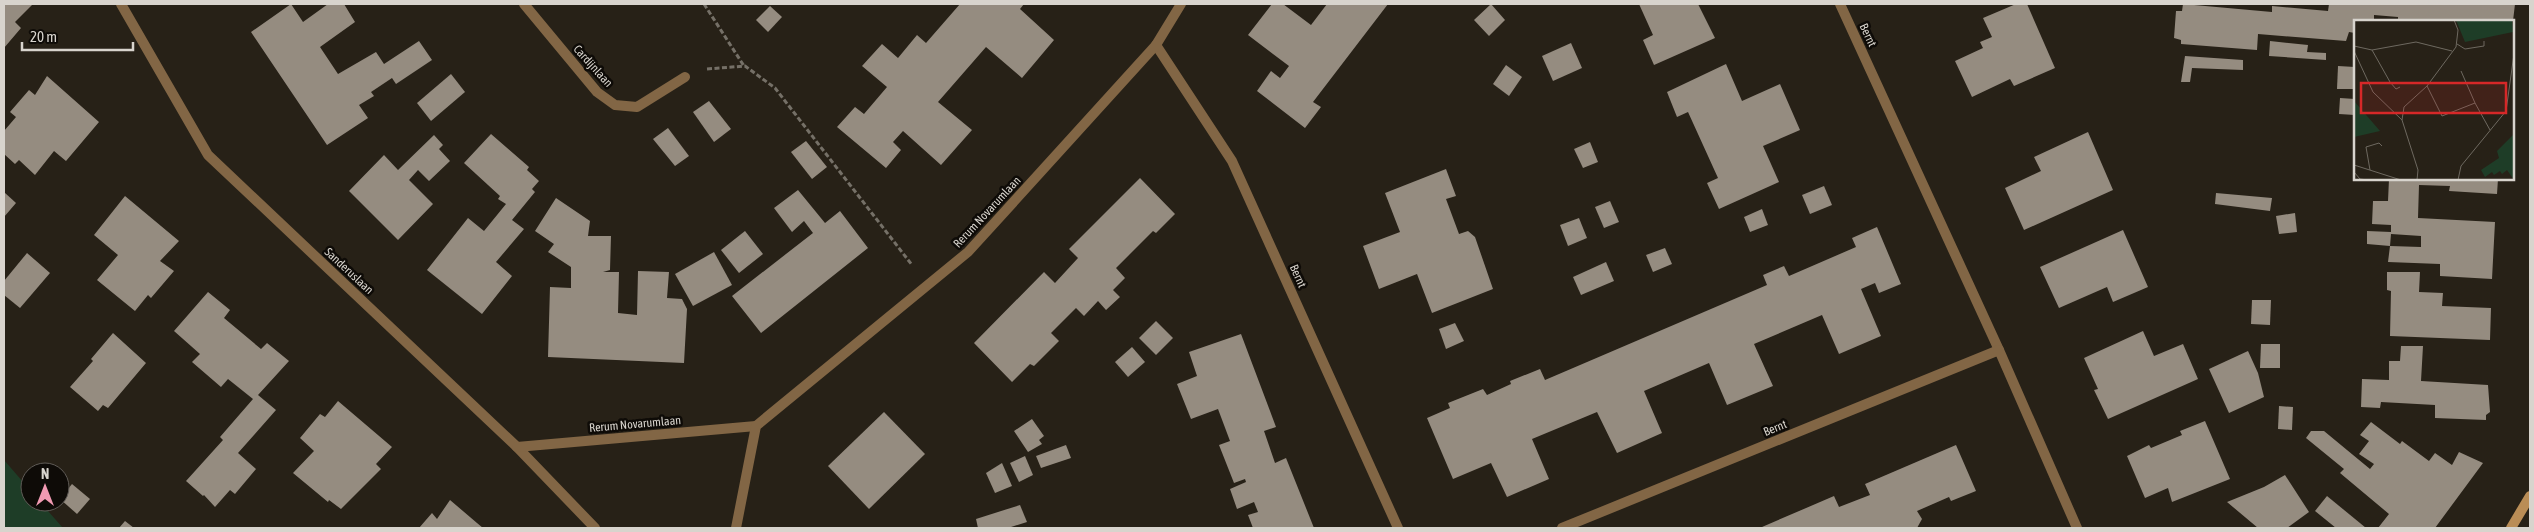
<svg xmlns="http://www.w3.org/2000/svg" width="2534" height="532" font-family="'Asap Condensed',sans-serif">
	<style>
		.green { fill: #1e3d27 }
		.building { fill: #958c80 }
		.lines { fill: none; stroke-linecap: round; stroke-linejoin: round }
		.path { stroke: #757067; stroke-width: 3; stroke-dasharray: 5 2.5; stroke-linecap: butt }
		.minor { stroke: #826645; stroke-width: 10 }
		.secondary { stroke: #ba8d56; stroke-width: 10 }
		.labels { text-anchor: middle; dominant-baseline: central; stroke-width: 5; stroke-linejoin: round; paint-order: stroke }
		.street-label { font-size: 12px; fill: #d8d4cd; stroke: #0e0b07 }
		.inset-road { fill: none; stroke: #6e6960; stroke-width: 1 }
		.view { fill: #d62828; fill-opacity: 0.15; stroke: #d62828; stroke-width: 2.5 }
		.inset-edge { fill: none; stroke: #d8d4cd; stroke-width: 2.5 }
	</style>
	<rect width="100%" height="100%" fill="#272117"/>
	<path class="green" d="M4,460L30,490V502H40L63,528H4Z"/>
	<g class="building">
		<path d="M4,4H33L15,22L21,28L4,48Z"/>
		<path d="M291,4L303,22L328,4H344L355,22L320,47L338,74L376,52L384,64L419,41L432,60L396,84L392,78L371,92L374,96L359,105L368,118L327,145L251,32Z"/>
		<path d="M960,4H1024L1020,9L1054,40L1022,78L986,47L938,102L972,130L941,165L903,131L893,142L901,150L886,168L837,127L855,107L864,114L887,87L862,66L882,44L898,58L917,35L926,43Z"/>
		<path d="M1272,4H1283L1311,25L1327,4H1388L1313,102L1321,107L1305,128L1257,91L1271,71L1280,78L1289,66L1248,35Z"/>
		<path d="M1491,4L1505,20L1489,36L1474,20Z"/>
		<path d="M1639,4H1698L1715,38L1654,65L1643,40L1653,35Z"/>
		<path d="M2016,4H2027L2055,68L2014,86L2010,79L1972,97L1955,61L1983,48L1980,42L1992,37L1983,18Z"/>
		<path d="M2183,4L2272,12V6L2328,11L2329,4H2515L2513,21H2398V17L2374,15V21H2355V33L2349,32L2346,41L2258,34L2257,50L2181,44V40L2174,38L2176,11H2182Z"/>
		<path d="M770,6L782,17L768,32L756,20Z"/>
		<path d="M2270,41L2308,45L2307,52L2326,53V60L2269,56Z"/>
		<path d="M1571,43L1582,68L1553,81L1542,56Z"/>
		<path d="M2185,56L2243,60V70L2192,68L2190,82H2181Z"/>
		<path d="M1726,64L1742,101L1780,84L1800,130L1763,146L1779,182L1719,209L1707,183L1718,178L1688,112L1677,117L1667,92Z"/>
		<path d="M1506,65L1522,77L1509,96L1493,84Z"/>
		<path d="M2338,66L2355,67V89H2337Z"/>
		<path d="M451,74L465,92L431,121L417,103Z"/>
		<path d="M47,76L99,122L66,161L54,151L35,175L19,160L15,164L4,154V131L16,117L10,112L29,90L35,95Z"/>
		<path d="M2340,98L2355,99V115L2339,114Z"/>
		<path d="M709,101L731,129L714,142L693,112Z"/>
		<path d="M668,128L689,156L675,166L653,139Z"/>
		<path d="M2088,132L2113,190L2024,230L2005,188L2041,171L2034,157Z"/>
		<path d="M491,134L529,167L527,170L539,181L532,189L535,192L512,220L524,229L496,262L512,276L482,314L427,270L468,218L484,231L506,204L498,199L500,196L464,163Z"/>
		<path d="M434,135L443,145L439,149L450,161L429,181L418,170L409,180L433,204L398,240L349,191L384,155L398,170Z"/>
		<path d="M806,141L827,167L812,179L791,152Z"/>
		<path d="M1590,142L1598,162L1583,168L1574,149Z"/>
		<path d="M1446,169L1456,196L1446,199L1459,234L1468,231L1475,237L1493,289L1432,313L1417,274L1379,289L1363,246L1400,232L1385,193Z"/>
		<path d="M1140,178L1175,214L1156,233L1153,231L1116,268L1125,278L1113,290L1120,297L1106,310L1098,301L1084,316L1076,308L1051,333L1059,341L1034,366L1030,364L1012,382L974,343L1044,272L1055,283L1078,258L1069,249Z"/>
		<path d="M2389,179H2498L2497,194L2449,191L2450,186L2419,185L2418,218L2495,222L2492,279L2440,276V264L2388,262L2390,246L2421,247V236L2391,234L2390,246L2367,244V231L2391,232V225L2372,224L2373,201H2388Z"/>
		<path d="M1824,186L1832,205L1810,214L1802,195Z"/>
		<path d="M798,190L825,223L840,211L868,248L761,333L732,296L813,233L804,221L792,232L774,208Z"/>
		<path d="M4,192L16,203L4,217Z"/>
		<path d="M2216,193L2272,198L2270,211L2215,204Z"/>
		<path d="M125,196L179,241L160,261L174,271L151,298L148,295L135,311L97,280L118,255L94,235Z"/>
		<path d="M556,198L590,221L588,236H611L610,270L603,272H619L618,313L637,315L638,271L669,272L667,298L682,299L687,309L684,363L548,357L550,287L571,288V267L548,252L554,244L535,231Z"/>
		<path d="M1610,201L1619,222L1604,228L1595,207Z"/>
		<path d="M1762,209L1768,225L1750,232L1744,217Z"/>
		<path d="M2295,213L2297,232L2279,234L2276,216Z"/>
		<path d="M1579,218L1587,238L1568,246L1560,225Z"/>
		<path d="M1877,227L1901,284L1879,293L1875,283L1861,289L1881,336L1839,354L1822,315L1754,344L1773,386L1727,405L1709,363L1644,391L1662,433L1617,453L1597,412L1532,439L1549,479L1507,497L1491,463L1453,479L1427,418L1450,408L1448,403L1483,389L1487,395L1511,384L1510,381L1540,369L1545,380L1767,285L1763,275L1784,266L1789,276L1856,247L1852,238Z"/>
		<path d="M2123,230L2148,287L2113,302L2107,287L2059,308L2040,267Z"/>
		<path d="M745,231L763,254L739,273L721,250Z"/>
		<path d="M1665,248L1672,264L1653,272L1646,255Z"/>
		<path d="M714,252L732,285L693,306L675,274Z"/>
		<path d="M27,253L50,273L20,308L4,295V281Z"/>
		<path d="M1606,262L1614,281L1581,295L1573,277Z"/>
		<path d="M2387,272H2420L2419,292L2443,293L2442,306L2491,308L2490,340L2390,336L2391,291L2387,290Z"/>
		<path d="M208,292L230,310L224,318L261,349L267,343L289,361L258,395L276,410L238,453L256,469L235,494L230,490L215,507L204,495L203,496L186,481L223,440L220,437L253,399L228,379L221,387L192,362L200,354L174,331Z"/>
		<path d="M2252,300H2271L2270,325L2251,324Z"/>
		<path d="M1156,321L1173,338L1156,355L1139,338Z"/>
		<path d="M1455,323L1464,341L1446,349L1439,329Z"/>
		<path d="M2143,331L2154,356L2183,344L2198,379L2108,419L2094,390L2098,389L2084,358Z"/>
		<path d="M113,333L146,363L108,408L103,405L98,411L70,387L93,361L91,359Z"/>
		<path d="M1241,334L1276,427L1264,431L1275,463L1286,458L1314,528H1253L1248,515L1258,512L1254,502L1237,509L1230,489L1246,482L1245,479L1234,483L1219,445L1230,441L1218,409L1191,419L1177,384L1197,376L1189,352Z"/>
		<path d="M2261,344H2280V368H2260Z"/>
		<path d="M2401,346H2423L2421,381L2488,385L2490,412L2486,415V420L2435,418V405L2381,402L2380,408L2361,407L2362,379L2389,380V361H2400Z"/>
		<path d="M1132,347L1145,362L1128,377L1115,362Z"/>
		<path d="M2248,351L2258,373L2264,397L2229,413L2209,369Z"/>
		<path d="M338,401L392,447L376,464L381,469L341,509L329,500L328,502L293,473L314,451L300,438L320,414L325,417Z"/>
		<path d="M2279,406L2293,407L2292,430L2278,429Z"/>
		<path d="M884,412L925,454L869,509L828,466Z"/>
		<path d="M1032,419L1044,436L1039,440L1042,444L1028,452L1014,431Z"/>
		<path d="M2205,421L2230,479L2172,502L2168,488L2145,498L2127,456L2149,445L2151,448L2182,435L2180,431Z"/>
		<path d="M2371,422L2400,444L2402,441L2429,461L2435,453L2452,465L2459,452L2483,463L2435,528H2378L2389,514L2340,473L2344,469L2306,438L2311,431H2324L2370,469L2374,464L2359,454L2369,441L2360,435Z"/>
		<path d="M1066,445L1071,458L1041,468L1036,456Z"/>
		<path d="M1956,445L1976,491L1951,501L1949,497L1917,511L1922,519L1917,528L1762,527L1834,496L1839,507L1870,495L1865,484Z"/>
		<path d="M1025,456L1033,475L1019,482L1010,463Z"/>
		<path d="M1002,463L1012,486L995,493L986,473Z"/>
		<path d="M2285,475L2309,512L2287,528H2258L2227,502L2264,487Z"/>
		<path d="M72,484L90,499L77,514L60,499Z"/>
		<path d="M2327,496L2366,528H2336L2315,511Z"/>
		<path d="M450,500L477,523L483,528H419L432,513L437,519Z"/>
		<path d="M1020,505L1027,522L1008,528H978L976,519Z"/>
		<path d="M125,521L134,528H119Z"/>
	</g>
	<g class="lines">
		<g class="path">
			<path d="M704,4L744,66"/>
			<path d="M707,69L745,66L775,88L912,265"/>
		</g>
		<g class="minor">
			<path d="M121,4L208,155L517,447L595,528"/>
			<path d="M524,4L597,92L615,105L637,107L685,77"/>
			<path d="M1840,4L1999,350"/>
			<path d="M1156,45L1232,161L1398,528"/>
			<path d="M517,447L756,426"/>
			<path d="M736,528L756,426L968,252L1156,45L1181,4"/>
			<path d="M1562,528L1999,350L2077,528"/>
		</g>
		<path class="secondary" d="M2511,528L2530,496"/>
	</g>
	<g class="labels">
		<g class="street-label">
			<text transform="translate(1868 35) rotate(65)">Bernt</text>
			<text transform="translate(593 66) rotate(48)">Cardijnlaan</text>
			<text transform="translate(987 212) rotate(-47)">Rerum Novarumlaan</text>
			<text transform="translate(349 271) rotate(43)">Sanderuslaan</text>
			<text transform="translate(1298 276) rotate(66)">Bernt</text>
			<text transform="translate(635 424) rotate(-5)">Rerum Novarumlaan</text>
			<text transform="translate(1775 428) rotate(-22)">Bernt</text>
		</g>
	</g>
	<g transform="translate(2354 20)">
		<rect width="160" height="160" fill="#272117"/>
		<path d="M102,0H158L159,12L111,22ZM0,81L26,111L0,117ZM159,115L160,160L153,150L148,154L146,151L140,155L138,152L131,157L127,150L145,138L143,131Z" fill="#1e3d27"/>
		<path class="inset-road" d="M103,24L111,29L130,26V21M0,26L18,30L62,22L98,31M18,30L36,62L42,69L46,67M0,31L19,72L48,100L64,150L63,160M107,51L121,83M73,66L88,96L121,83L136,110M48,100L50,87L73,66L102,27L104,10L100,0M0,145L47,160M16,150L12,127L25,123L28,126M0,152L6,159L14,160M104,160L107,146L152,91L160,34"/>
		<path class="view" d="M7,63H152V93H7Z"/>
		<rect width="160" height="160" class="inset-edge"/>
	</g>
	<rect width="2534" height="532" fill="none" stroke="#d8d4cd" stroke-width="10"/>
	<g transform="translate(45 487)"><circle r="24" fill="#0e0b07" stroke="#5f5b56"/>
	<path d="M0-4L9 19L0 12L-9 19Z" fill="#f19ab2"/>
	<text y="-8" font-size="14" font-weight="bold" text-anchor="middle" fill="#d8d4cd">N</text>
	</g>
	<path d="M22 42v8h111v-8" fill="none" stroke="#d8d4cd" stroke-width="2.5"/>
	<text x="30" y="42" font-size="15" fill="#d8d4cd" stroke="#0e0b07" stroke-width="4" paint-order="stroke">20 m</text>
</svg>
